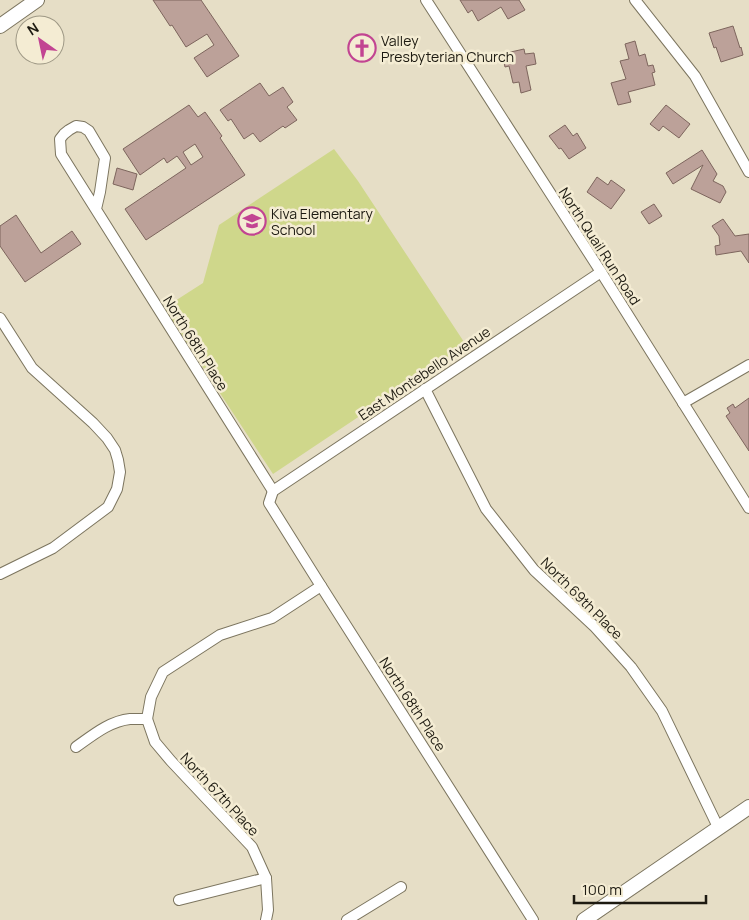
<svg xmlns="http://www.w3.org/2000/svg" width="749" height="920" font-family="Manrope,sans-serif">
	<style>
		.green { fill: #cfd78b }
		.building { fill: #bca199; stroke: #7d655d; fill-rule: evenodd }
		.lines { fill: none; stroke-linecap: round; stroke-linejoin: round }
		.street-casing { stroke: #7c755f; stroke-width: 12 }
		.secondary-casing { stroke: #7c755f; stroke-width: 16 }
		.street { stroke: #fff; stroke-width: 10 }
		.secondary { stroke: #fff; stroke-width: 14 }
		.labels { text-anchor: middle; dominant-baseline: central; stroke-width: 5; stroke-linejoin: round; paint-order: stroke }
		.poi-label { font-size: 14px; fill: #1d1a11; stroke: #f4ecd3; text-anchor: start }
		.street-label { font-size: 14px; fill: #1d1a11; stroke: #f4ecd3 }
	</style>
	<rect width="100%" height="100%" fill="#e6dec6"/>
	<path class="green" d="M334,149L358,181L466,345L273,474L164,308L203,283L219,225Z"/>
	<g class="building">
		<path d="M153,0H201L239,56L207,77L194,58L214,45L207,34L186,47L172,25L170,26Z"/>
		<path d="M460,0H519L525,10L508,19L501,7L478,21L472,10L468,13Z"/>
		<path d="M733,26L740,48L741,47L743,55L721,62L716,47L714,48L709,33Z"/>
		<path d="M635,41L639,56L645,54L648,66L653,65L655,72L652,73L655,85L628,92L631,102L618,105L611,83L626,79L620,61L629,59L625,44Z"/>
		<path d="M524,49L525,54L534,53L536,64L526,66L531,90L521,93L519,82L513,83L509,66L505,67L502,54Z"/>
		<path d="M260,83L269,96L283,87L293,102L287,107L297,120L285,128L283,126L260,142L253,133L244,139L231,119L228,121L220,110Z"/>
		<path d="M189,105L198,117L205,112L222,136L220,138L245,175L146,240L125,209L186,168L177,156L167,163L164,158L140,175L123,149ZM195,144L203,157L191,165L183,152Z"/>
		<path d="M666,105L690,124L679,138L663,126L659,131L650,124Z"/>
		<path d="M565,125L573,136L577,133L586,148L569,159L561,148L559,149L549,136Z"/>
		<path d="M702,150L717,174L713,181L723,186L726,192L720,203L691,189L703,165L673,184L666,173Z"/>
		<path d="M117,168L137,174L133,190L113,184Z"/>
		<path d="M597,177L608,185L611,180L625,190L611,209L587,192Z"/>
		<path d="M654,204L662,216L649,224L641,212Z"/>
		<path d="M16,215L41,253L72,231L81,244L25,282L0,246V226Z"/>
		<path d="M723,219L735,236L749,234V263L741,251L716,255L715,246L720,245L719,236L712,226Z"/>
		<path d="M749,398V451L726,416L730,413L727,408L733,404L735,408Z"/>
	</g>
	<g class="lines">
		<g class="street-casing">
			<g id="street">
				<path d="M426,0L601,272L749,508"/>
				<path d="M635,0L695,76L749,172"/>
				<path d="M96,209L100,192L105,158L89,131L83,127L76,126L69,130L64,134L60,139L61,154L273,491"/>
				<path d="M0,318L32,368L93,423L107,438L115,450L118,460L120,472L117,489L108,507L53,548L0,574"/>
				<path d="M425,389L486,509L534,570L594,626L631,667L662,711L718,827"/>
				<path d="M683,403L749,365"/>
				<path d="M147,719L155,742L171,761L252,847L266,878L268,910L266,920"/>
				<path d="M147,719L151,697L163,672L220,635L272,618L321,586"/>
				<path d="M76,747C93,735 110,721 130,719C136,719 141,719 147,719"/>
				<path d="M179,900L266,878"/>
				<path d="M347,920L401,887"/>
				<path d="M533,920L321,586L269,503L273,491L601,272"/>
			</g>
		</g>
		<g class="secondary-casing">
			<g id="secondary">
				<path d="M0,26L37,0"/>
				<path d="M584,920L749,807"/>
			</g>
		</g>
		<use href="#street" class="street"/>
		<use href="#secondary" class="secondary"/>
	</g>
	<defs>
		<g id="church-ring" transform="scale(1.4375)"><circle r="9.5" fill="#f4ecd3" stroke="#c24492" stroke-width="1.5"/><path d="M-1.2-6h2.4v3.5h3.3v2.4h-3.3V6h-2.4V-.1h-3.3v-2.4h3.3Z" fill="#c24492"/></g>
		<g id="school-ring" transform="scale(1.4375)"><circle r="9.5" fill="#f4ecd3" stroke="#c24492" stroke-width="1.5"/><path d="M0-5L7-2L0 1L-7-2ZM-4 1L0 2.5L4 1V4Q0 6-4 4Z" fill="#c24492"/></g>
	</defs>
	<g fill-rule="evenodd">
		<use href="#church-ring" x="362" y="48"/>
		<use href="#school-ring" x="252" y="221"/>
	</g>
	<g class="labels">
		<g class="poi-label">
			<text x="381" y="40">Valley<tspan x="381" dy="16">Presbyterian Church</tspan></text>
			<text x="271" y="213">Kiva Elementary<tspan x="271" dy="16">School</tspan></text>
		</g>
		<g class="street-label">
			<text transform="translate(600 246) rotate(57)">North Quail Run Road</text>
			<text transform="translate(196 343) rotate(58)">North 68th Place</text>
			<text transform="translate(424 373) rotate(-34)">East Montebello Avenue</text>
			<text transform="translate(582 598) rotate(45)">North 69th Place</text>
			<text transform="translate(413 704) rotate(57)">North 68th Place</text>
			<text transform="translate(220 794) rotate(47)">North 67th Place</text>
		</g>
	</g>
	<g transform="translate(40 40) rotate(327)"><circle r="24" fill="#f4ecd3" stroke="#9e9885"/>
	<path d="M0-4L9 19L0 12L-9 19Z" fill="#c24492"/>
	<text y="-8" font-size="14" font-weight="bold" text-anchor="middle" fill="#1d1a11">N</text>
	</g>
	<path d="M574 895v8h132v-8" fill="none" stroke="#1d1a11" stroke-width="2.5"/>
	<text x="582" y="895" font-size="15" fill="#1d1a11" stroke="#f4ecd3" stroke-width="4" paint-order="stroke">100 m</text>
</svg>
